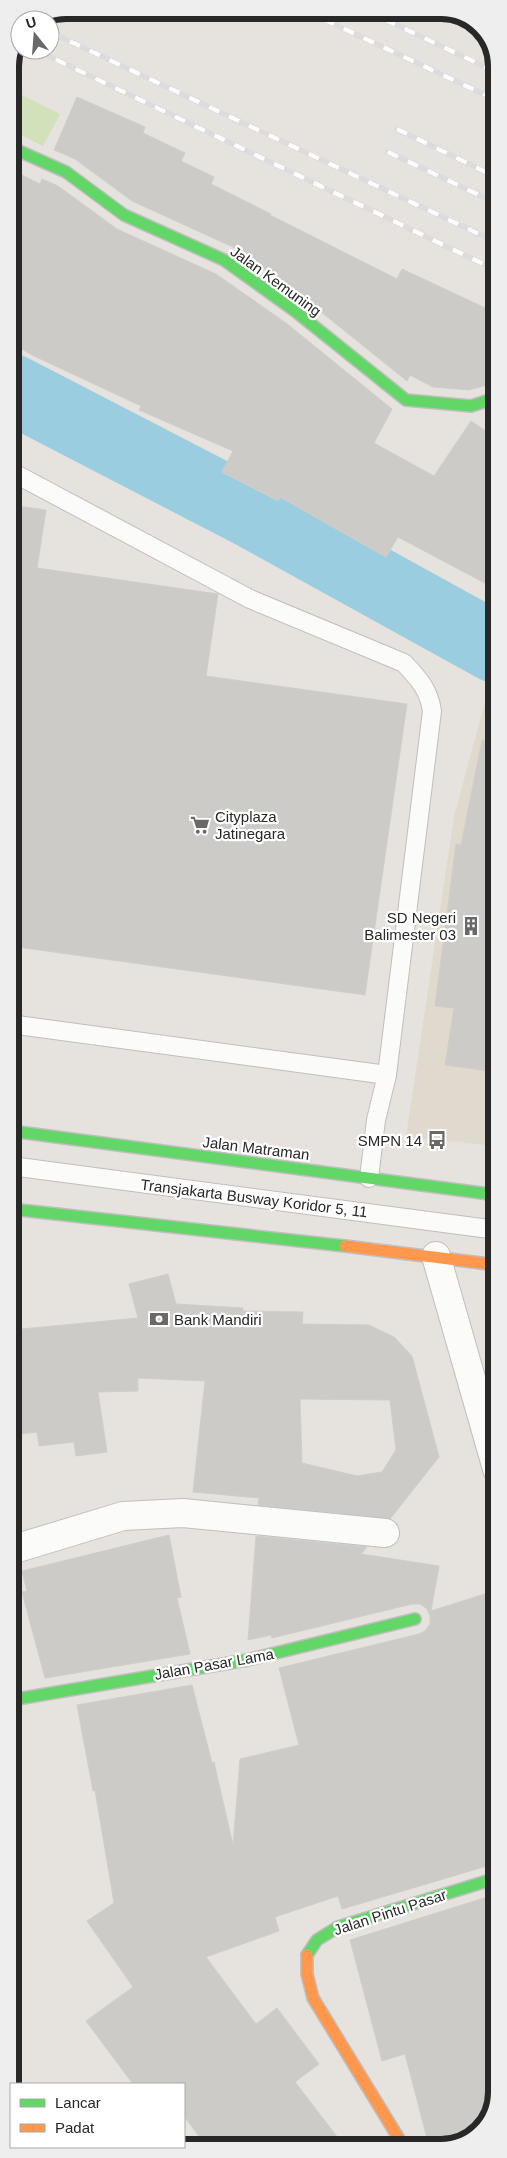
<svg xmlns="http://www.w3.org/2000/svg" width="507" height="2158" font-family="Arial,sans-serif">
	<style>
		.education { fill: #e0d9cd }
		.pitch { fill: #d2e1b9 }
		.lines { fill: none; stroke-linecap: round; stroke-linejoin: round }
		.river { stroke: #9acddf; stroke-width: 70 }
		.building { fill: #cdcbc8; stroke: #d1ceca; fill-rule: evenodd }
		.lane-casing { stroke: #c0bebf; stroke-width: 20 }
		.street-casing { stroke: #c0bebf; stroke-width: 30 }
		.fast-casing { stroke: #c0bebf; stroke-width: 14 }
		.slow-casing { stroke: #c0bebf; stroke-width: 14 }
		.lane { stroke: #fbfbfa; stroke-width: 18 }
		.street { stroke: #fbfbfa; stroke-width: 28 }
		.fast { stroke: #63d668; stroke-width: 11 }
		.slow { stroke: #ff974d; stroke-width: 11 }
		.rail-casing { stroke: #dddcdd; stroke-width: 5.5 }
		.rail { stroke: #fff; stroke-width: 4; stroke-dasharray: 11; stroke-linecap: butt }
		.labels { text-anchor: middle; dominant-baseline: central; stroke-width: 4.5; stroke-linejoin: round; paint-order: stroke }
		.street-label { font-size: 15px; fill: #282828; stroke: #fff }
		.poi-label { font-size: 15px; fill: #282828; stroke: #fff; text-anchor: start }
		.rim { fill: none; stroke: #282828; stroke-width: 6 }
	</style>
	<rect width="100%" height="100%" fill="#e6e2de"/>
	<path class="education" d="M496,661L497,1146L406,1137L454,817Z"/>
	<path class="pitch" d="M10,89L60,114L43,146L10,129Z"/>
	<g class="lines">
		<path class="river" d="M10,388L255,515L496,648"/>
	</g>
	<g class="building">
		<path d="M77,97L145,127L143,133L185,153L181,161L214,177L211,184L271,214L270,215L397,279L402,269L496,313V379L494,383L469,390L433,387L410,375L407,381L305,299L233,247L132,201L75,159L54,150Z"/>
		<path d="M10,169L40,184L42,179L58,186L117,229L216,274L286,323L392,409L374,443L434,476L471,421L496,438V589L398,537L386,557L280,497L278,501L222,472L233,451L139,410L141,406L32,355L10,342Z"/>
		<path d="M10,505L46,510L37,568L218,594L206,676L407,704L365,995L10,946Z"/>
		<path d="M482,740L496,742V1072L445,1065L454,1008L435,1006L456,844L461,845Z"/>
		<path d="M168,1274L176,1304L243,1308V1311L303,1312L302,1324L369,1325L394,1337L412,1356L439,1457L390,1519L258,1505L259,1498L193,1492L205,1381L138,1378V1391L98,1392L107,1452L76,1456L74,1442L39,1446L37,1432L11,1435V1330L138,1318L129,1284ZM300,1399L390,1400L396,1450L382,1472L357,1476L302,1463Z"/>
		<path d="M169,1535L181,1597L177,1598L190,1654L45,1678L22,1592L27,1591L22,1571Z"/>
		<path d="M256,1536L367,1547L361,1554L439,1566L431,1611L488,1593L497,1621V1767L486,1770L497,1804V1863L342,1909L338,1896L275,1917L279,1931L206,1957L256,2024L277,2008L319,2064L295,2082L345,2147H207L184,2116V2084H133L86,2021L133,1987L87,1921L114,1903L95,1790L93,1791L77,1705L192,1685L212,1763L214,1762L233,1845L240,1759L299,1745L279,1668L419,1634L425,1631L430,1624V1616L427,1609L420,1604H412L272,1638L271,1635L248,1640Z"/>
		<path d="M497,1894V2093L483,2129L464,2140L462,2133L428,2142L405,2054L382,2061L350,1940Z"/>
	</g>
	<g class="lines">
		<g class="lane-casing">
			<g id="lane">
				<path d="M10,471L250,599L404,663C419,679 429,690 432,711L387,1075"/>
				<path d="M10,1024L387,1075L376,1120L369,1178"/>
				<path d="M11,1166L497,1230"/>
			</g>
		</g>
		<g class="street-casing">
			<g id="street">
				<path d="M436,1256L497,1469"/>
				<path d="M11,1550L123,1516L183,1513L385,1533"/>
			</g>
		</g>
		<g class="fast-casing">
			<g id="fast">
				<path d="M10,147L66,172L124,215L224,260L295,311L406,400L471,406L496,398"/>
				<path d="M11,1131L497,1195"/>
				<path d="M11,1209L345,1246"/>
				<path d="M11,1700L247,1660L415,1619"/>
				<path d="M307,1955L317,1940L338,1927L497,1878"/>
			</g>
		</g>
		<g class="slow-casing">
			<g id="slow">
				<path d="M345,1246L497,1265"/>
				<path d="M307,1955V1974L313,1998L404,2147"/>
			</g>
		</g>
		<use href="#lane" class="lane"/>
		<use href="#street" class="street"/>
		<use href="#fast" class="fast"/>
		<use href="#slow" class="slow"/>
		<g class="rail-casing">
			<g id="rail">
				<path d="M304,10L496,100"/>
				<path d="M365,10L496,72"/>
				<path d="M50,32L496,242"/>
				<path d="M36,50L496,270"/>
				<path d="M397,129L496,177"/>
				<path d="M388,152L496,203"/>
			</g>
		</g>
		<use href="#rail" class="rail"/>
	</g>
	<defs>
		<g id="supermarket-bare" transform="scale(1.5)"><path d="M-6-5.5h2.5l.6 2H6L4.5 2H-2.5L-4.4-4H-6ZM-1.5 3.2a1.3 1.3 0 1 0 .1 0ZM3 3.2a1.3 1.3 0 1 0 .1 0Z" fill="#6a6968" stroke="#fff" stroke-width="2.5" paint-order="stroke"/></g>
		<g id="building-bare" transform="scale(1.5)"><path d="M-4-6H4V6H1V3H-1V6H-4ZM-2.5-4.3h1.7v1.8h-1.7ZM.8-4.3h1.7v1.8H.8ZM-2.5-1h1.7V.8h-1.7ZM.8-1h1.7V.8H.8Z" fill="#6a6968" stroke="#fff" stroke-width="2.5" paint-order="stroke"/></g>
		<g id="bus-bare" transform="scale(1.5)"><path d="M-5-6H5V4H4V6H2V4H-2V6H-4V4H-5ZM-3.5-4V0h7V-4ZM-3.5 1.2v1.5H-2V1.2ZM2 1.2v1.5H3.5V1.2Z" fill="#6a6968" stroke="#fff" stroke-width="2.5" paint-order="stroke"/></g>
		<g id="bank-bare" transform="scale(1.5)"><path d="M-6-4H6V4H-6ZM0-2.3a2.3 2.3 0 1 0 0 4.6a2.3 2.3 0 1 0 0-4.6Z" fill="#6a6968" stroke="#fff" stroke-width="2.5" paint-order="stroke"/></g>
	</defs>
	<g fill-rule="evenodd">
		<use href="#supermarket-bare" x="200" y="825"/>
		<use href="#building-bare" x="471" y="926"/>
		<use href="#bus-bare" x="437" y="1140"/>
		<use href="#bank-bare" x="159" y="1319"/>
	</g>
	<g class="labels">
		<g class="street-label">
			<text transform="translate(276 281) rotate(36)">Jalan Kemuning</text>
			<text transform="translate(256 1148) rotate(7)">Jalan Matraman</text>
			<text transform="translate(254 1198) rotate(7)">Transjakarta Busway Koridor 5, 11</text>
			<text transform="translate(214 1664) rotate(-10)">Jalan Pasar Lama</text>
			<text transform="translate(390 1912) rotate(-18)">Jalan Pintu Pasar</text>
		</g>
		<g class="poi-label">
			<text x="215" y="816">Cityplaza<tspan x="215" dy="17">Jatinegara</tspan></text>
			<text x="456" y="917" text-anchor="end">SD Negeri<tspan x="456" dy="17">Balimester 03</tspan></text>
			<text x="422" y="1140" text-anchor="end">SMPN 14</text>
			<text x="174" y="1319">Bank Mandiri</text>
		</g>
	</g>
	<path d="M0 0H507V2158H0ZM66 19H441A47 47 0 0 1 488 66V2092A47 47 0 0 1 441 2139H66A47 47 0 0 1 19 2092V66A47 47 0 0 1 66 19Z" fill="#eee" fill-rule="evenodd"/>
	<path class="rim" d="M66 19H441A47 47 0 0 1 488 66V2092A47 47 0 0 1 441 2139H66A47 47 0 0 1 19 2092V66A47 47 0 0 1 66 19Z"/>
	<rect x="10" y="2083" width="175" height="65" fill="#ffffff" stroke="#a9a9a9"/>
	<rect x="20" y="2099" width="25" height="8" fill="#63d668" stroke="#a9a9a9"/>
	<text x="55" y="2108" font-size="15" fill="#282828">Lancar</text>
	<rect x="20" y="2124" width="25" height="8" fill="#ff974d" stroke="#a9a9a9"/>
	<text x="55" y="2133" font-size="15" fill="#282828">Padat</text>
	<g transform="translate(35 35) rotate(343)"><circle r="24" fill="#ffffff" stroke="#a9a9a9"/>
	<path d="M0-4L9 19L0 12L-9 19Z" fill="#6a6968"/>
	<text y="-8" font-size="14" font-weight="bold" text-anchor="middle" fill="#282828">U</text>
	</g>
</svg>
